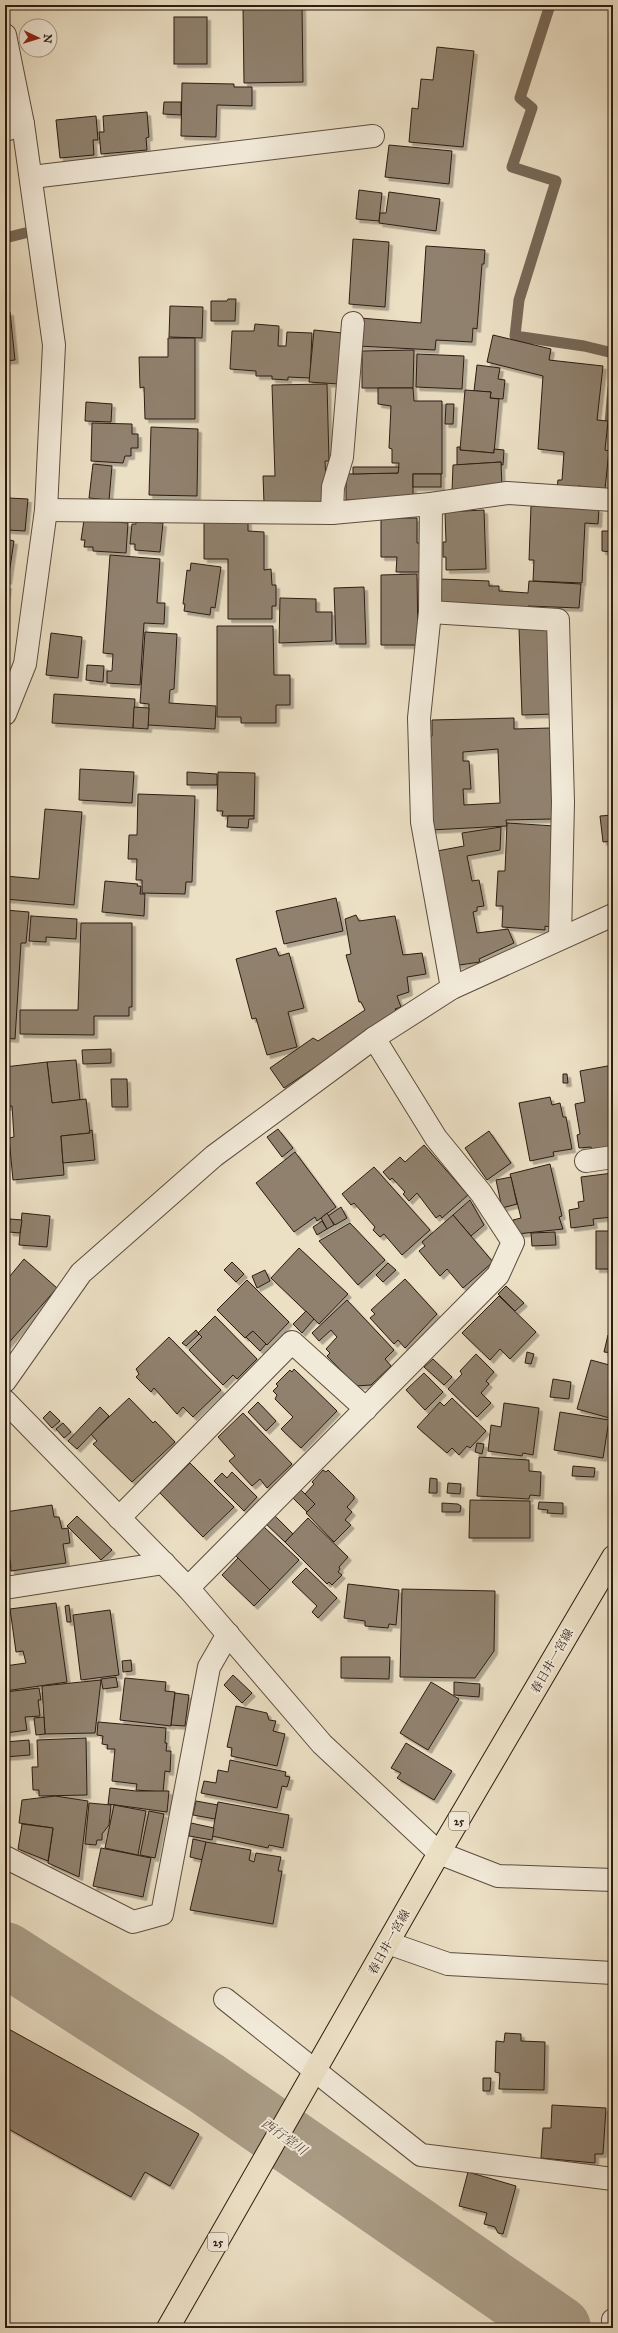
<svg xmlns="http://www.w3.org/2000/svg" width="618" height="2333" font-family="'IM FELL Great Primer','Noto Serif JP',serif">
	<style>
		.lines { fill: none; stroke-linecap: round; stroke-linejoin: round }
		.stream { stroke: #786958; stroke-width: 11 }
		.river { stroke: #aa9d87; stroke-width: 64 }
		.building { fill: #90816e; stroke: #2d1c11; fill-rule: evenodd; filter: url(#shadow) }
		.minor-casing { stroke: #5c4d3e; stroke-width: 24 }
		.primary-casing { stroke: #2d1c11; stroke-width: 24 }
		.minor { stroke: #f2ead9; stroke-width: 22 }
		.primary { stroke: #ebdfc4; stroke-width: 22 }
		.labels { text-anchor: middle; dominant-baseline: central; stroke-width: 4; stroke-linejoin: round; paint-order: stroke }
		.shield { fill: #f2ead9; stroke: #685a4d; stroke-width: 1 }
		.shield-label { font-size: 11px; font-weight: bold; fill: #2d1c11 }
		.street-label { font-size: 12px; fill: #2d1c11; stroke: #f2ead9 }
		.water-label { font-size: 13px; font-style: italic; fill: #59493a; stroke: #f2ead9 }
	</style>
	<defs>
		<filter id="shadow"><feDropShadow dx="3.5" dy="3.5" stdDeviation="0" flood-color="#0004"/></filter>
	</defs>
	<rect width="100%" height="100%" fill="#ebdfc4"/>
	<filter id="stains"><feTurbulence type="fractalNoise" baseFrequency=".005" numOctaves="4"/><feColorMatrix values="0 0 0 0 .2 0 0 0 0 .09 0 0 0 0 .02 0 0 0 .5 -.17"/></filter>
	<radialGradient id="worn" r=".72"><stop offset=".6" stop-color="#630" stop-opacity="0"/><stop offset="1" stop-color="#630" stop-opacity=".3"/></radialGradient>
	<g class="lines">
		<g class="stream">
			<path d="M550,5L520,98L532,108L512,167L556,181L519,300L515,336L584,346L613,353"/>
			<path d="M5,238L25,233"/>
			<path d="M610,424L613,388"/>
		</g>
		<path class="river" d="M5,1954L206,2083L559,2328"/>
	</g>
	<g class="building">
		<path d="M302,6L303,82L244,83L243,7Z"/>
		<rect x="174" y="17" width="33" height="47"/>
		<path d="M437,47L474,51L463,147L409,142L412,108L418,109L421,79L433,80Z"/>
		<path d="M182,83L234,84V87H252V106L217,105L216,137L181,136Z"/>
		<path d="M164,102H181V115L163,114Z"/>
		<path d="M147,112L149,137L146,138L147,150L101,154L99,132H104L103,116Z"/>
		<path d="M96,116L98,140H93L94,155L60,158L56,120Z"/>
		<path d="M389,145L452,151L449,184L385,177Z"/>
		<path d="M359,190L382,193L379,221L356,219Z"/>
		<path d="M389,192L440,199L436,231L379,223L380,213H386Z"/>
		<path d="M353,239L389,242L385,307L349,304Z"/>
		<path d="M426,246L485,250L484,264H482L477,329L473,328L472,342L436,340L435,350L358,346L360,318L421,323Z"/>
		<path d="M228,299H236L235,321H211V301H227Z"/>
		<path d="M170,306L203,307L202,338L169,337Z"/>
		<path d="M5,312H10L15,360L5,361Z"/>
		<path d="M255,324L279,326L278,346H286L287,332L312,333L310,378L288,377V380L272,379V376H256V371L230,369L232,331H254Z"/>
		<path d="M314,330L343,333L339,384L309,382Z"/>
		<path d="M493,335L551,349L549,360L603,366L597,420L608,421L605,450L609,451L605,489L578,486V492L557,489L558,480H562L564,452L538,449L543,376L487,362Z"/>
		<path d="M168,338H195V419H145L144,387L140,388L139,357H168Z"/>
		<path d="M414,350L413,388H362V351Z"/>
		<path d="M417,354L464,356L462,389L416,387Z"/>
		<path d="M477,365L500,368L498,379L505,380L503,399L490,398L491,392L474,391Z"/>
		<path d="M327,384L329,461H325L327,502L264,503L263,476H275L272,385Z"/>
		<path d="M378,388H413L414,401H442V474H413V495L407,500H346V474L398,473L399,463H392V449L389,448L391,406L378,404Z"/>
		<path d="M465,390L491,392L490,398L499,399L494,453L460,450Z"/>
		<path d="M86,402L112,404L111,422L85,421Z"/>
		<path d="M446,404H454L453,424H445Z"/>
		<path d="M92,423L132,424V434H138V448H131V456H125L123,463L91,461Z"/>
		<path d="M151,427L198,429L197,496L149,495Z"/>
		<path d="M457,447H460V450L494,453V449L504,450L503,465H501V462L457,465Z"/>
		<path d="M501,462L502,488L452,492L453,465Z"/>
		<path d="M93,464L112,466L109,500L89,498Z"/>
		<path d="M353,467H399L398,473L353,474Z"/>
		<rect x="413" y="474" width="28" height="13"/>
		<path d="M9,498L28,499L25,531L7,530Z"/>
		<path d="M531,506L599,509L598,524L585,523L582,583L533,581L534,560H529Z"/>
		<path d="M484,510L486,569L446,570V557H443V542H446L445,512Z"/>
		<path d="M381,518H417V543H420V572H396L397,557H381Z"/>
		<path d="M84,520L128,523L126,553L93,551V547H84L85,540H81Z"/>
		<path d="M204,521H248V531L264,532V570L271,569L272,585H276V606H272V619H228V559H204Z"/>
		<path d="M136,522L163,523L160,552L135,550V544H130L132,524H136Z"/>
		<path d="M602,531H613V552L602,551Z"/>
		<path d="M5,539L14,541L8,581L5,580Z"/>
		<path d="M110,555L160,559L157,603H165L164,624L144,623L140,685L107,683V671H112L113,654L103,653Z"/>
		<path d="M191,563L221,567L215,608L211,607L210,615L184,611L185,604H183L187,570L190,571Z"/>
		<path d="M417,574L418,645H381V575Z"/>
		<path d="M440,579L489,581V586H499V591L528,593L529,581L581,584L579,608L528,606V609L439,604Z"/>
		<path d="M5,585H8L5,606Z"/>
		<path d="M364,587L366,644H336L334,588Z"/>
		<path d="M280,598L316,599V612H332V641L279,643Z"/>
		<path d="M217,626H273L274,675H290V705H276V723H241V717H217Z"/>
		<path d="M552,627L554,714L522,715L519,628Z"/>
		<path d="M145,632L177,634L174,689L170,690L169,703L216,706L215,729L148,725L149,704L140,703Z"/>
		<path d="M51,633L82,637L78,678L46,675Z"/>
		<path d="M87,665L104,666L103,682L86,680Z"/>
		<path d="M54,694L135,699L133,728L52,723Z"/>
		<path d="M134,707L149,708L148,729L133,728Z"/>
		<path d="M514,718V729L550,728L552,819L506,820L507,826L431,830L427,737L432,736V720ZM498,749L500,803L464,805L463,789H471L469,761H463V752Z"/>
		<path d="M80,769L134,772L132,803L79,800Z"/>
		<path d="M187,772L217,774V785H187Z"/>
		<path d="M218,772L255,773L254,816H222L223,811H217Z"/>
		<path d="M138,794L195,796L192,882H186L185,894L142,893V880H136L137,859H128L129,835H137Z"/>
		<path d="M45,809L82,812L74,905L5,899V876L39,879Z"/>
		<path d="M613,815V841L603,842L600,816Z"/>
		<path d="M228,816H254V819H249L248,828L227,827Z"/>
		<path d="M507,823L555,826L550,927L545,926V930L502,927L503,906H496L498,871H505Z"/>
		<path d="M501,827L500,850L467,856L472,881L479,880L484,906L477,907V911L473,912L477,933L508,929L514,943L479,959L480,962L453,966L437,851L464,846L462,833Z"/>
		<path d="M105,881L138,884L137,886H141L140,894H145L144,916L102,912Z"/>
		<path d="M336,898L343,931L284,944L276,911Z"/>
		<path d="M5,910L29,912L26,943H21L15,1039L5,1038Z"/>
		<path d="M356,915L359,921L395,916L403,955L422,953L426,974L407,977L409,992L397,996L401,1007L395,1009L397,1012L284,1088L270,1068L313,1038L318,1041L365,1010L361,1002H359L346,955L351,954L345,919Z"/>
		<path d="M31,916L77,919L76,939L46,937V942L29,941Z"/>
		<path d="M81,923H132V1007H129V1016H94V1035L20,1034V1010H78Z"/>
		<path d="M276,948L279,956L289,953L304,1008L288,1012L297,1047L267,1055L256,1018L252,1019L236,959Z"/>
		<path d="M111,1049V1063L83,1064L82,1050Z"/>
		<path d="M76,1060L80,1100L52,1103L47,1062Z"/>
		<path d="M47,1062L52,1103L86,1099L90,1133L61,1136L64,1175L13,1180L9,1138L14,1137L12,1106L5,1107V1067Z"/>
		<path d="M613,1065V1148L592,1152L591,1147L579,1148L577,1135L580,1134L575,1104L585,1102L580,1071Z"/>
		<path d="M563,1074H567L568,1083H563Z"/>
		<path d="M111,1079H127L128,1107H112Z"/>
		<path d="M550,1097L552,1105L560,1103L563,1117H566L572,1149L553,1152L554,1156L530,1161L519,1103Z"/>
		<path d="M278,1129L293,1148L282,1157L267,1137Z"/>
		<path d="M92,1130L95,1160L63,1163L61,1136L90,1133L89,1131Z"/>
		<path d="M489,1131L511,1163L487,1180L465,1148Z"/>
		<path d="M424,1145L468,1195L442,1218L440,1215L436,1218L417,1193L409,1201L403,1194L405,1192L392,1178L390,1180L383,1172L400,1157L405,1162Z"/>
		<path d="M295,1152L336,1207L317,1221L315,1217L294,1232L256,1183Z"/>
		<path d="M550,1164L562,1216L559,1217L563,1229L517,1234L513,1220L521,1218L510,1174Z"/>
		<path d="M374,1167L430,1230L402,1255L384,1234L380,1237L373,1230L375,1227L354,1203L351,1205L342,1194Z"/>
		<path d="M613,1173V1217L593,1219L594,1225L571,1228L569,1210L579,1208L578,1202L584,1201L581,1177Z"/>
		<path d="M511,1177L517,1204L502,1208L496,1180Z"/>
		<path d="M470,1200L484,1225L471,1236L453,1215Z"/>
		<path d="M341,1207L347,1218L335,1225L328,1216Z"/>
		<path d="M22,1213L50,1216L47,1247L19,1245Z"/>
		<path d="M327,1213L334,1225L327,1229L321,1218Z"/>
		<path d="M453,1215L493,1262L463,1288L447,1269L440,1276L419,1251L425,1246L422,1242Z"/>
		<path d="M10,1219L22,1220L20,1233L9,1232Z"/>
		<path d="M322,1221L327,1229L317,1235L313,1227Z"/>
		<path d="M350,1223L385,1260L358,1285L319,1241Z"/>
		<rect x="596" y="1231" width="17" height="38"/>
		<path d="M555,1232L556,1245L532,1246L531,1233Z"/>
		<path d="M299,1248L348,1294L319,1324L271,1278Z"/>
		<path d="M24,1259L57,1288L5,1347V1271L10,1276Z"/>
		<path d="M232,1262L244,1274L236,1282L224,1270Z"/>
		<path d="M388,1263L396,1270L383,1282L376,1275Z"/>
		<path d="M265,1270L270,1281L257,1288L252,1276Z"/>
		<path d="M405,1279L437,1314L405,1348L398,1340L394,1344L370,1318L375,1314L371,1310Z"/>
		<path d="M247,1280L289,1322L267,1345L253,1331L245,1338L217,1310Z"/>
		<path d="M506,1286L524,1303L515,1311L498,1294Z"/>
		<path d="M499,1296L536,1332L510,1359L500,1349L490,1360L462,1333Z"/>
		<path d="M347,1300L394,1350L385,1359L391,1366L371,1385L356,1386L327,1356L330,1353L326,1349L337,1337L331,1330L319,1341L312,1333Z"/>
		<path d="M306,1311L314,1319L302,1333L293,1324Z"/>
		<path d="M215,1316L257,1359L237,1379L233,1375L223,1385L189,1350L202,1337L198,1333Z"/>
		<path d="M196,1330L199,1334L186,1346L182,1343Z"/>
		<path d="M253,1331L266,1344L260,1351L246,1337Z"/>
		<path d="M608,1335L613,1336V1353L604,1352Z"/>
		<path d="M169,1337L221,1390L193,1417L183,1407L177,1414L154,1388L151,1392L136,1377L139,1374L136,1369Z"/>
		<path d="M527,1352L534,1354L531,1364L525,1363Z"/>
		<path d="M476,1354L494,1372L486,1381L489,1384L481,1393L491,1403L477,1417L448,1389L462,1374L460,1371Z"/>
		<path d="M433,1359L452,1377L444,1385L424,1367Z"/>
		<path d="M591,1360L613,1366V1419L577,1409Z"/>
		<path d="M294,1369L337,1411L301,1448L281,1429L293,1417L275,1399L277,1395L273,1391L278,1386L276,1384L290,1370L292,1372Z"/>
		<path d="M424,1373L443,1392L425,1410L406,1390Z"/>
		<path d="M553,1379L571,1382L569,1399L550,1397Z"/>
		<path d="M129,1398L153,1423L155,1421L175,1442L132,1482L93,1444L97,1441L91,1434Z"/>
		<path d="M452,1398L486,1431L470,1448L467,1446L459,1455L452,1448L447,1453L417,1427L440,1402L444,1406Z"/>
		<path d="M258,1402L276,1421L266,1431L248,1412Z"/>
		<path d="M504,1403L539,1408L533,1455L523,1453L522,1456L488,1451L491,1425L501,1427Z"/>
		<path d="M100,1407L109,1416L77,1449L68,1441Z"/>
		<path d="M50,1411L60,1421L52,1428L43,1418Z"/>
		<path d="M560,1412L609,1420L603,1458L554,1450Z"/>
		<path d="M243,1413L292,1464L267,1488L260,1479L252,1486L229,1461L235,1456L218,1437Z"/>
		<path d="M63,1423L71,1432L64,1438L56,1429Z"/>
		<path d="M477,1443L484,1444L482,1454L475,1452Z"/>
		<path d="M479,1457L529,1460V1471L541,1472L540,1496L530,1495L529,1499L477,1496Z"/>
		<path d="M190,1463L234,1507L203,1537L160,1493Z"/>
		<path d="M573,1466L595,1468L594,1477L572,1476Z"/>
		<path d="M323,1470L326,1472L328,1470L354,1496V1499L347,1507L352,1512L345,1520L351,1525L334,1542L306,1513L315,1504L305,1494L314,1484L312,1482Z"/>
		<path d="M232,1472L257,1497L244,1511L214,1481L222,1473L227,1478Z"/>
		<path d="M430,1478L437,1479V1493H429Z"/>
		<path d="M448,1483L461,1484L460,1494L447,1493Z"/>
		<path d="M300,1489L315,1504L307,1512L292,1497Z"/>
		<path d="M470,1500L530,1501V1538H469Z"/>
		<path d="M539,1502L563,1503V1514L547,1513L548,1510L538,1509Z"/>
		<path d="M442,1503L458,1504L461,1506L460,1512H442Z"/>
		<path d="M52,1505L54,1517H59L62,1529L68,1528L70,1543L63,1544L66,1563L11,1571L5,1512Z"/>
		<path d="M274,1515L293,1534L285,1542L265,1523Z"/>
		<path d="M77,1516L112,1550L101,1560L67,1526Z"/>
		<path d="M308,1518L348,1557L339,1567L340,1569L338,1572L342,1575L332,1585L329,1582L327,1584L285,1542Z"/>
		<path d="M264,1527L299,1560L270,1590L236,1556Z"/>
		<path d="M5,1534L11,1567L5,1568Z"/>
		<path d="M238,1558L270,1590L254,1606L222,1575Z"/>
		<path d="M306,1568L337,1598L318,1618L312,1612L317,1606L292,1582Z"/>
		<path d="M348,1584L399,1590L396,1625L389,1624L388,1628L365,1626V1621L344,1618Z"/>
		<path d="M402,1589L495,1591L494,1651L475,1678L400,1677Z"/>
		<path d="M56,1603L67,1682L5,1691V1666L26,1663L23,1651L16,1652L10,1609Z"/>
		<path d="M69,1605L71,1622H67L65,1606Z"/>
		<path d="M110,1610L119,1675L81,1680L73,1615Z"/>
		<path d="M341,1657H390L389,1679L341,1678Z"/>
		<path d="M131,1660L132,1671L123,1672L122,1661Z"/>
		<path d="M233,1675L252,1693L242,1703L224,1685Z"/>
		<path d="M116,1677L118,1687L103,1689L101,1679Z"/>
		<path d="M125,1678L166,1682L165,1691L175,1692L171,1726L120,1720Z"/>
		<path d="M101,1680L95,1733L45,1734L42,1686Z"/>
		<path d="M431,1682L459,1699L428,1750L400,1733Z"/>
		<path d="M454,1682L480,1684L479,1697L454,1695Z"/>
		<path d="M39,1688L41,1700H38L40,1716L25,1717L27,1730L6,1733L5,1692Z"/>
		<path d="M175,1693L189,1695L185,1726L171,1725Z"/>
		<path d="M236,1706L267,1713L269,1720L276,1721L273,1731L285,1734L277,1766L231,1756L232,1748L227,1747Z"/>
		<path d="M44,1717L45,1734L36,1735L34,1718Z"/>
		<path d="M98,1722L166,1728L165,1743H167L166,1751H171L170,1772L165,1771L163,1792L136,1790L137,1784L112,1781L115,1749H107L108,1745L102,1744L103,1736L97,1735Z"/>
		<path d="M86,1738L87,1795L39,1796V1790H33L32,1767H38L37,1740Z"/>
		<path d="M29,1740L30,1755L5,1757V1742Z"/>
		<path d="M406,1743L452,1771L434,1800L397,1778L401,1773L391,1768Z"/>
		<path d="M230,1760L286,1772L285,1776L290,1777L287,1787L282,1786L277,1808L201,1793L204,1781L216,1783L218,1770L228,1772Z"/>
		<path d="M110,1788L136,1791H169L167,1812L108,1804Z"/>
		<path d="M55,1796L88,1801L79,1877L48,1863L53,1828L19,1823L22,1800Z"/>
		<path d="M196,1801L218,1805L215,1819L193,1815Z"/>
		<path d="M218,1802L289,1815L283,1848L269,1845L268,1848L212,1836Z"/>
		<path d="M89,1803L111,1805L109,1825L102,1834V1840H97L96,1845L85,1844Z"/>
		<path d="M114,1805L146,1811L138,1855L105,1848Z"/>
		<path d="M149,1811L164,1814L155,1858L140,1855Z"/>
		<path d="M191,1823L214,1828L212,1840L189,1836Z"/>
		<path d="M22,1824L53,1828L48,1861L18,1849Z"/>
		<path d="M193,1839L206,1842L203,1860L190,1857Z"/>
		<path d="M206,1842L251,1850L249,1860L254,1862L256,1853L281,1857L278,1871H282L273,1924L190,1910Z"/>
		<path d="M101,1848L151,1858L143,1897L93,1886Z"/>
		<path d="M5,2027L199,2134L170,2186L145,2172L131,2197L5,2127Z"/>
		<path d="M505,2033L521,2034V2041L545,2042L544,2090L499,2089L500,2073L495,2072L496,2041L504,2042Z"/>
		<path d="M483,2078H491L490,2091H483Z"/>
		<path d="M552,2105L606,2108L603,2154H595V2163L541,2158L543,2128H551Z"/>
		<path d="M468,2172L516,2186L503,2234L498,2233L495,2227L484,2224L487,2213L459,2206Z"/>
	</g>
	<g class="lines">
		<g class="minor-casing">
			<g id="minor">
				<path d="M5,35L23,124L54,345L46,510L25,664L5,714"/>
				<path d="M5,130L23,124"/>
				<path d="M32,177L373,136"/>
				<path d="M431,504L430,612L419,718L422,822L452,988"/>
				<path d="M46,510L332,513L431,504L507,493L613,500"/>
				<path d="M332,513L333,487L342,457L353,323"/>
				<path d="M430,612L558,620L563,802L560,938"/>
				<path d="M586,1161L613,1157"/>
				<path d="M5,1381L81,1273L214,1156L374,1038L452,988L613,915"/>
				<path d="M5,1401L188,1588L322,1744L439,1853L498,1876L613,1880"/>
				<path d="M119,1518L292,1342L366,1409"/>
				<path d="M5,1588L164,1563"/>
				<path d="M188,1588L498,1275L513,1242L481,1193L436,1138L374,1038"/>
				<path d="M5,1857L133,1922L162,1914L209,1667L228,1634"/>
				<path d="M388,1943L448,1964L613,1973"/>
				<path d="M225,1999L421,2155L613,2179V2177"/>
				<path d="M613,2321V2320"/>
			</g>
		</g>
		<g class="primary-casing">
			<path id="primary" d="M168,2328L439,1853L613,1557"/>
		</g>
		<use href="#minor" class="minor"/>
		<use href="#primary" class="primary"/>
	</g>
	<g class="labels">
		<g class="shield">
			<rect x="449" y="1812" width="20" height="18" rx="3"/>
			<rect x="208" y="2233" width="20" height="18" rx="3"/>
		</g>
		<g class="shield-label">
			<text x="459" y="1821">25</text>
			<text x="218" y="2242">25</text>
		</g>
		<g class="street-label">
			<text transform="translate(552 1661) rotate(-60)">春日井一宮線</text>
			<text transform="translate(389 1942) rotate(-61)">春日井一宮線</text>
		</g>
		<g class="water-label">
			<text transform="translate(284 2137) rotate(35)">西行堂川</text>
		</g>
	</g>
	<rect width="618" height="2333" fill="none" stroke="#ebdfc4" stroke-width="20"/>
	<rect x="6" y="6" width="606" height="2321" fill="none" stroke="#2d1c11" stroke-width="2"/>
	<rect x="10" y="10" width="598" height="2313" fill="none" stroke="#2d1c11"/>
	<g transform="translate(38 38) rotate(94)"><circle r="19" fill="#f2ead9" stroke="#a39889"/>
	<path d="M0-3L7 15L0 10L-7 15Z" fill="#8f2418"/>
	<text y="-6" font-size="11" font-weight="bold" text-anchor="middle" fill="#2d1c11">N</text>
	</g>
	<rect width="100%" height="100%" filter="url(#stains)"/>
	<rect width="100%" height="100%" fill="url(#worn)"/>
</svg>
